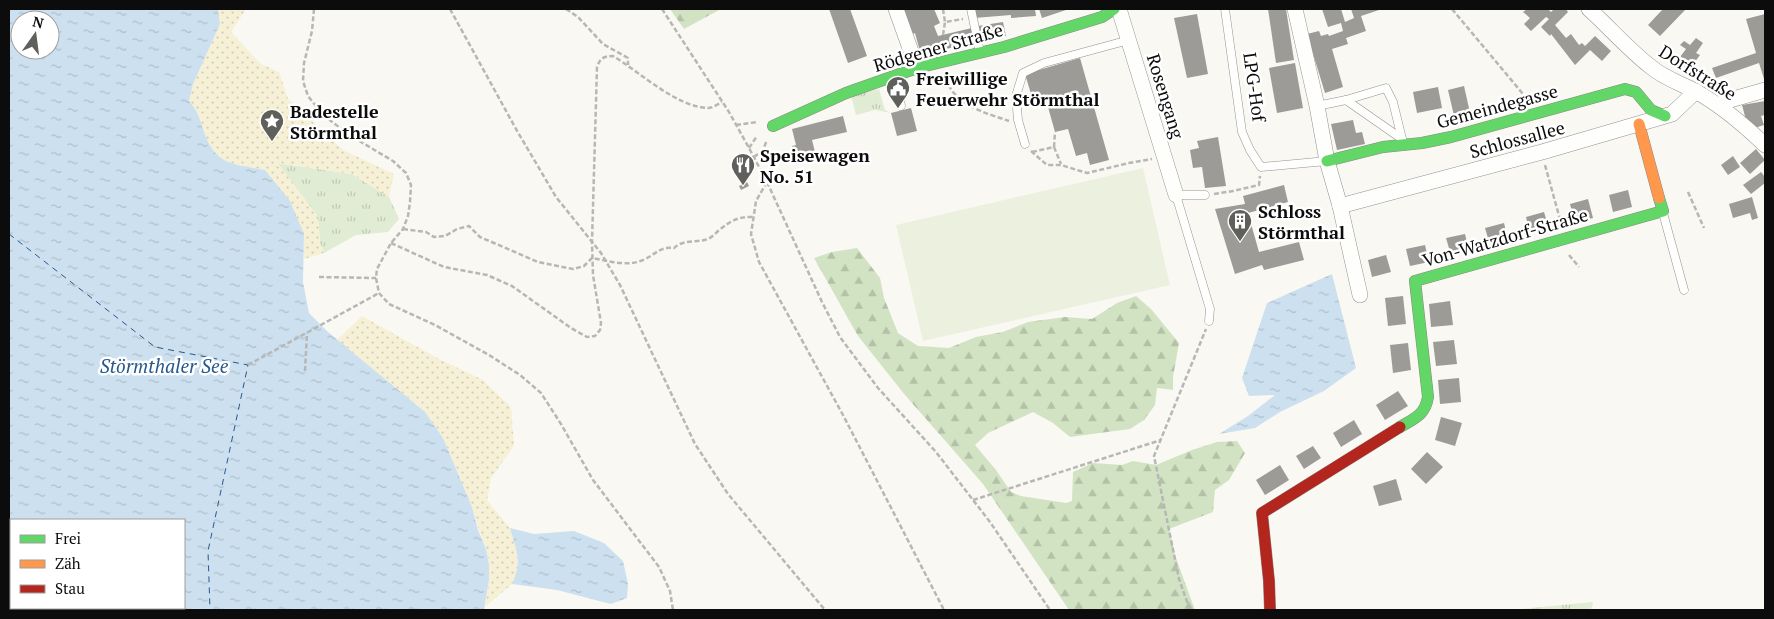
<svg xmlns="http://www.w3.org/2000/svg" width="1774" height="619" font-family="'PT Serif',serif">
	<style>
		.grass { fill: url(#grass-tufts) }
		.forest { fill: url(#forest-firs) }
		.sand { fill: url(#sand-dots) }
		.pitch { fill: #ebf1de }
		.water { fill: url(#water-ripples); fill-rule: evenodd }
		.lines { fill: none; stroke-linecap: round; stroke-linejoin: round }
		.ferry { stroke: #26588e; stroke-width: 1; stroke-dasharray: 6 5; stroke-linecap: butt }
		.building { fill: #9d9b97 }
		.lane-casing { stroke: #939290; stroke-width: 9 }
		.street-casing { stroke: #939290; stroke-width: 16 }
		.fast-casing { stroke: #8a8986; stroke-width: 12 }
		.slow-casing { stroke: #8a8986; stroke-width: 12 }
		.jam-casing { stroke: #8a8986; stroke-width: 12 }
		.path { stroke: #b7b7b6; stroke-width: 2.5; stroke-dasharray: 5 2.5; stroke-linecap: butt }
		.lane { stroke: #fefefd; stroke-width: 8 }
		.street { stroke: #fefefd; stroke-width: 15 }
		.fast { stroke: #63d668; stroke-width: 11 }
		.slow { stroke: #ff974d; stroke-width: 11 }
		.jam { stroke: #b3261e; stroke-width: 11 }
		.labels { text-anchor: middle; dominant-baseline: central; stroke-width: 5; stroke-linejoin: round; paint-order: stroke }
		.street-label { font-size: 18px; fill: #0c0c0c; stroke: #fff }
		.poi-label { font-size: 18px; font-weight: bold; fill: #0c0c0c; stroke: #fff; text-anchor: start }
		.water-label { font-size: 19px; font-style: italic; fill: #26588e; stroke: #fff }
	</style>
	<defs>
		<pattern id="grass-tufts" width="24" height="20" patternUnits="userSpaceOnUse" patternTransform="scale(1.25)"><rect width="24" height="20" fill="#e1ecd4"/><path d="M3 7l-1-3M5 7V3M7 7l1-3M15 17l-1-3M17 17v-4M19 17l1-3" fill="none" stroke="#c0c9b5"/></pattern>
		<pattern id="forest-firs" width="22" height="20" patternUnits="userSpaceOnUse" patternTransform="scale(1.25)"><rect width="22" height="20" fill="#d2e3c3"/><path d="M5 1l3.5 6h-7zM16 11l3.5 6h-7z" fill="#b3c2a6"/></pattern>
		<pattern id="sand-dots" width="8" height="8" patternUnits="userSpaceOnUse" patternTransform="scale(1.25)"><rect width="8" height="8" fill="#f6f1d6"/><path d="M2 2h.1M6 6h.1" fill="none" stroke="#d2cdb6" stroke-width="1.8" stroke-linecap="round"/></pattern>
		<pattern id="water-ripples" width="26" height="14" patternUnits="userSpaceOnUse" patternTransform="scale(1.25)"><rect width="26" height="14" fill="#cce0ef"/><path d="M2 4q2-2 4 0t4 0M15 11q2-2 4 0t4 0" fill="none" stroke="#aebfcc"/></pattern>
	</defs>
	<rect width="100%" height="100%" fill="#faf8f2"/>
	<g class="grass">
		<path d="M879,89L885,110L891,113L875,110L856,115L851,95Z"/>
		<path d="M277,163L352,174L389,197L399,219L388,232L356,235L324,253L320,243L318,217Z"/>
		<path d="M1593,602L1591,610H1512Z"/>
	</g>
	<g class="forest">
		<path d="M670,9H721L684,29Z"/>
		<path d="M857,248L880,278L884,298L898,333L918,346L949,348L976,337L1003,332L1028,322L1065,317L1092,319L1117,303L1136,296L1151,309L1179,343L1173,377V390L1157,388L1155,405L1144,420L1130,429L1070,437L1053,423L1033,412L988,433L975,445L996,470L1011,492L1021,496L1066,503L1072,501L1073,472L1093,463L1122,465L1133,461L1156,465L1192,450L1217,442L1237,441L1245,453L1229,480L1215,490L1213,512L1169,529L1176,558L1195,610H1069L983,484L905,395L858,336L814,258L832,252Z"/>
	</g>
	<g class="sand">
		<path d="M218,9H246L231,32L261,64L279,72L288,99L343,150L394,174L389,197L352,174L278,163L318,217L320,243L324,253L304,259V234L265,170C234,164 216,166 204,132C199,117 199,113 189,101L193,84L220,24Z"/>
		<path d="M362,316L439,359L483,380L511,407L514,446L491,478L487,500L510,528L517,552L518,571L512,584L485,607L489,580V565L486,549L479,530L472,507L443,438L425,412L337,340Z"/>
	</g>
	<path class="pitch" d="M1143,168L1170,285L923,341L896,225Z"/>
	<g class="water">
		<path d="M9,9H218L220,24L193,84L189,101C199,113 199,117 204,132C216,166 234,164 265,170L290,201L304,234L303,282L309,313L328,332L425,412L443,438L472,507L478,530L486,549L489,565V580L484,610H9ZM20,20H50V50H20ZM11,520H184V608H11Z"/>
		<path d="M1332,274L1356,368L1324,391L1280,412L1255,428L1219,434L1248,416L1275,395L1249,396L1242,378L1267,303Z"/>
		<path d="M510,528L534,534L574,531L604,543L623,561L628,584L627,598L611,604L557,590L512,584C523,562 516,550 510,528Z"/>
	</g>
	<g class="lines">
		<path class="ferry" d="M9,234L155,347L248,365L208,551L210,610"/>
	</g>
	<g class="building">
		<path d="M829,9H850L867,56L848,63Z"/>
		<path d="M903,9H934L940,23L934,26L938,36L972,28L975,42L921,55L915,33L913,34Z"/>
		<path d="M974,9H1035L1036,16L1011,18V15L974,18Z"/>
		<path d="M1039,9H1069L1042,18Z"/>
		<path d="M1268,9H1286L1294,60L1276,63Z"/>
		<path d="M1322,9H1341L1345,22L1354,18L1351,9H1382L1361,16L1366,31L1346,38L1348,44L1332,49L1343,87L1325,93L1307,34L1319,31L1321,36L1328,34L1329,36L1343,31L1341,23L1328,27Z"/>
		<path d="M1527,9H1548L1551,12L1554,9H1566L1568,12L1555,25L1566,38L1571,34L1579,45L1582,43L1585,46L1595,36L1611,51L1602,61L1590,50L1575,65L1551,34L1550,36L1541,27L1549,19L1546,17L1531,31L1524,24L1530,18L1523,12Z"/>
		<path d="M1663,9H1686L1660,36L1648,25Z"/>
		<path d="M1197,14L1208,74L1187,78L1174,18Z"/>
		<path d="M1765,14V30L1764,31L1765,36V82L1759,63L1716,78L1712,68L1756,53L1746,19Z"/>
		<path d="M1003,22L1006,36L981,40L978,26Z"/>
		<path d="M1696,38L1703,43L1696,53L1700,55L1689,70L1677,61L1686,49L1680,45L1684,41L1690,45Z"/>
		<path d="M1080,58L1109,160L1090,165L1087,153L1076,156L1068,129L1055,132L1046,100L1034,104L1025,74Z"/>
		<path d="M1295,63L1303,108L1277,113L1269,68Z"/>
		<path d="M1464,86L1471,117L1455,120L1448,90Z"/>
		<path d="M1438,87L1442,108L1417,113L1413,92Z"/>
		<path d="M1765,101V115L1761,116L1764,125L1755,128L1746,120L1742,105Z"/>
		<path d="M911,108L917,131L897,136L891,113Z"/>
		<path d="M843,116L847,132L812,140L816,156L796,161L792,146L796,145L792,129Z"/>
		<path d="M1353,120L1356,133L1362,132L1365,144L1337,150L1331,124Z"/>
		<path d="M1218,137L1226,186L1205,188L1202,167L1193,168L1190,150L1199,148L1197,141Z"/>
		<path d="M1756,149L1765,160L1750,174L1740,163Z"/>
		<path d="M1733,156L1740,167L1728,175L1721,165Z"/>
		<path d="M1761,172L1765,177V183L1751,194L1743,185Z"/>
		<path d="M747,182L749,186L741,190L739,186Z"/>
		<path d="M1284,185L1288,202L1248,213L1259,252L1299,242L1304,260L1264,270L1262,265L1235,274L1215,209L1245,204L1243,196Z"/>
		<path d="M1628,190L1632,207L1613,212L1609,195Z"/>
		<path d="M1752,197L1758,218L1752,220L1750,213L1733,218L1729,204Z"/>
		<path d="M1588,199L1593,218L1575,223L1570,204Z"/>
		<path d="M1544,212L1549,229L1530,234L1526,217Z"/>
		<path d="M1504,223L1508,240L1490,245L1485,228Z"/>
		<path d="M1465,234L1469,251L1451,255L1446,238Z"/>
		<path d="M1425,245L1429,262L1410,266L1406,249Z"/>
		<path d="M1386,255L1391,272L1372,277L1368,260Z"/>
		<path d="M1403,296L1406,324L1388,326L1385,298Z"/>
		<path d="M1450,301L1453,325L1431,327L1429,304Z"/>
		<path d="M1454,340L1457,364L1436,366L1433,342Z"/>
		<path d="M1408,343L1411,370L1393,373L1390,345Z"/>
		<path d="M1459,378L1461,402L1440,404L1438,380Z"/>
		<path d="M1398,391L1408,406L1385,420L1376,405Z"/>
		<path d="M1441,417L1462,423L1455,446L1435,440Z"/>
		<path d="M1354,420L1362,434L1341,447L1333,433Z"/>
		<path d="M1313,446L1321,458L1304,469L1296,456Z"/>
		<path d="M1427,452L1443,467L1426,484L1411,469Z"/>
		<path d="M1280,465L1289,480L1265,495L1256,480Z"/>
		<path d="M1396,479L1402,500L1379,506L1373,486Z"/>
	</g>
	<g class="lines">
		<g class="lane-casing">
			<g id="lane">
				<path d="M971,9L980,52"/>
				<path d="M1225,9L1242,132L1250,150L1261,167L1327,161"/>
				<path d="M896,76L901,106"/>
				<path d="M1346,100L1402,139"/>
				<path d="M1317,106L1346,100L1386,88L1393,102L1403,143"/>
				<path d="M1025,144L1018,120L1016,96L1023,73L1044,63L1129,40"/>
				<path d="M1205,195H1176L1210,309L1209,321"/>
				<path d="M1663,213L1684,290"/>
			</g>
		</g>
		<g class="street-casing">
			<g id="street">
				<path d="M896,9L917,68"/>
				<path d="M1119,9L1176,195"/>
				<path d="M1295,9L1317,106L1327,161L1340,206L1360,295"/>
				<path d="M1589,9C1610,28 1629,50 1651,67C1664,78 1680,83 1695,91C1721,105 1744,125 1765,145"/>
				<path d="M1719,106L1723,102L1765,90"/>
				<path d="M1340,206L1542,152L1672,114L1696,91"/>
			</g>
		</g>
		<g class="fast-casing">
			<g id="fast">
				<path d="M773,126L846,93L917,68L1004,47L1102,17L1114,9"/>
				<path d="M1327,161L1383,147L1422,143L1451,137L1625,89L1636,92L1651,110L1665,116"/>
				<path d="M1400,427C1415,418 1425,415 1428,397L1415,281L1663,211L1659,198"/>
			</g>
		</g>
		<g class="slow-casing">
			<path id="slow" d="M1639,124L1659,198"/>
		</g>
		<g class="jam-casing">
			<path id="jam" d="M1270,610L1269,581L1262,513L1400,427"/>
		</g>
		<g class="path">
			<path d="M314,9L312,31L304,63L303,81L308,96L323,115L351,136L393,161L406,173L411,185L410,202L408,216L403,229L391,243L377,269L376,278L379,293L389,304L435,325L489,355L520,375L541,393L561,424L593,480L659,567L670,591L673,610"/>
			<path d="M450,9L516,129L556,197L601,253L620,285L695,444L728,494L825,610"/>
			<path d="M566,9L578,17L603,44L628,58V65"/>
			<path d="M662,9L729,112L749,148L767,182L822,302L840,337L878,388L936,452L990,522L1050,610"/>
			<path d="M943,9L945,22L963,19"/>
			<path d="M1452,9L1528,100"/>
			<path d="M943,35L945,22"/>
			<path d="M946,78C953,105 986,113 1009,121"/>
			<path d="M736,125L757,122"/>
			<path d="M1054,147L1061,164"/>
			<path d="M749,148L757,136"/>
			<path d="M1031,151L1047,165H1061L1087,173L1129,163L1152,159"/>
			<path d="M1032,152L1054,147L1055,132"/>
			<path d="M754,157L763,150L767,140"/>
			<path d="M1545,165L1561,223"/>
			<path d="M767,182L756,201L751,234L759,262L843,415L944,610"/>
			<path d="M1688,192L1704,228"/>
			<path d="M1214,194L1233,191L1259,185L1260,176"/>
			<path d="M403,229L426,232L434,237L445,236L457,229L469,226L480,237L538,262L573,269L584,266L592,258C608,261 628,267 643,260C655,255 660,246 674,248C683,239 697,243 708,239C712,237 715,234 718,231C729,222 738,216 753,217"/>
			<path d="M391,243L444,267L487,275L512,286L571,328L587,337L595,336L600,330L601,323L593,275L592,242L597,67C600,58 604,56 613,56C640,72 676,107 708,108C713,108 718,104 722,102"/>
			<path d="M1569,255L1579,267"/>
			<path d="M319,277L376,278"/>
			<path d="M248,365L379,293"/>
			<path d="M305,371L307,333"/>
			<path d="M973,500L1161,440"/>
			<path d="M1190,610L1179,579L1154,456L1206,329"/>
		</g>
		<use href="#lane" class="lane"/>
		<use href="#street" class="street"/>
		<use href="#fast" class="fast"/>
		<use href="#slow" class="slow"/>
		<use href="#jam" class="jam"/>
	</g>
	<defs>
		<g id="civic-pin" transform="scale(1.25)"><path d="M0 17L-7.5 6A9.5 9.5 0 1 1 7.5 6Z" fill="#5f5f5c" stroke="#fff"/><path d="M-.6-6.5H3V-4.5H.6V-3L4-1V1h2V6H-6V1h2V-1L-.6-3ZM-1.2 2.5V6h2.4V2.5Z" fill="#fff"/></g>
		<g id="sight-pin" transform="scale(1.25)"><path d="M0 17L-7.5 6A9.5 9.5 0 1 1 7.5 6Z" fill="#5f5f5c" stroke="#fff"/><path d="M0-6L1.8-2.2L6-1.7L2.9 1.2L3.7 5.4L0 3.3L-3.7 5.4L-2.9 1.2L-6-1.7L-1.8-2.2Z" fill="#fff"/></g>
		<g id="restaurant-pin" transform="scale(1.25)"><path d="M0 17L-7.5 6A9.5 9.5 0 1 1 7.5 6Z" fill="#5f5f5c" stroke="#fff"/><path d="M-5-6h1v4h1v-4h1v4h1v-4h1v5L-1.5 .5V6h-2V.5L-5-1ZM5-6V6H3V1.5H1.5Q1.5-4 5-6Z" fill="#fff"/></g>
		<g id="building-pin" transform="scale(1.25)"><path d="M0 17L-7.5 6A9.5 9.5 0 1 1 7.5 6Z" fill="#5f5f5c" stroke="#fff"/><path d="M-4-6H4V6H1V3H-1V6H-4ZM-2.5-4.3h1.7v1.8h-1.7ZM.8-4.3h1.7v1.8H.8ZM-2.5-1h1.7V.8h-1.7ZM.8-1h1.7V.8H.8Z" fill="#fff"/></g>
	</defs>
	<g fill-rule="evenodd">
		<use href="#civic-pin" x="898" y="88"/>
		<use href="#sight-pin" x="272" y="121"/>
		<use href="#restaurant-pin" x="743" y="165"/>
		<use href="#building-pin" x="1240" y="221"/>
	</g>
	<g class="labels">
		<g class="street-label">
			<text transform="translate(938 47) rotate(-16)">Rödgener Straße</text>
			<text transform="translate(1698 72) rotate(32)">Dorfstraße</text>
			<text transform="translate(1255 87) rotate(82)">LPG-Hof</text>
			<text transform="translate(1166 96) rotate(73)">Rosengang</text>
			<text transform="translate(1497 106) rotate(-15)">Gemeindegasse</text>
			<text transform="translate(1517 139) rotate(-15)">Schlossallee</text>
			<text transform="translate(1505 237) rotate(-16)">Von-Watzdorf-Straße</text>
		</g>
		<g class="poi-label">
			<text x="916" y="78">Freiwillige<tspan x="916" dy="21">Feuerwehr Störmthal</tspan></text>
			<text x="290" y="111">Badestelle<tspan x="290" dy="21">Störmthal</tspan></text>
			<text x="760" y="155">Speisewagen<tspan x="760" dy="21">No. 51</tspan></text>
			<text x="1258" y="211">Schloss<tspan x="1258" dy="21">Störmthal</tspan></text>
		</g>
		<g class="water-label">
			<text x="164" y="365">Störmthaler See</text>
		</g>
	</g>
	<rect width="1774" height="619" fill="none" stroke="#0c0c0c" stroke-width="20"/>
	<rect x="10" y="519" width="175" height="90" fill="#ffffff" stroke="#9e9e9e"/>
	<rect x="20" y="535" width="25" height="8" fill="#63d668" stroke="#9e9e9e"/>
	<text x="55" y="544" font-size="15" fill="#0c0c0c">Frei</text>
	<rect x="20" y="560" width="25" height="8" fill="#ff974d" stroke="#9e9e9e"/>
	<text x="55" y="569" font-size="15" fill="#0c0c0c">Zäh</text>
	<rect x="20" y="585" width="25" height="8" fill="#b3261e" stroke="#9e9e9e"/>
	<text x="55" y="594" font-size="15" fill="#0c0c0c">Stau</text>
	<g transform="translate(35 35) rotate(14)"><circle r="24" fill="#ffffff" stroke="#9e9e9e"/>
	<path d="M0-4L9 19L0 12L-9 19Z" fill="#5f5f5c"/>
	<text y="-8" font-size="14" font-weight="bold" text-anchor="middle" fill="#0c0c0c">N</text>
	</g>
</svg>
